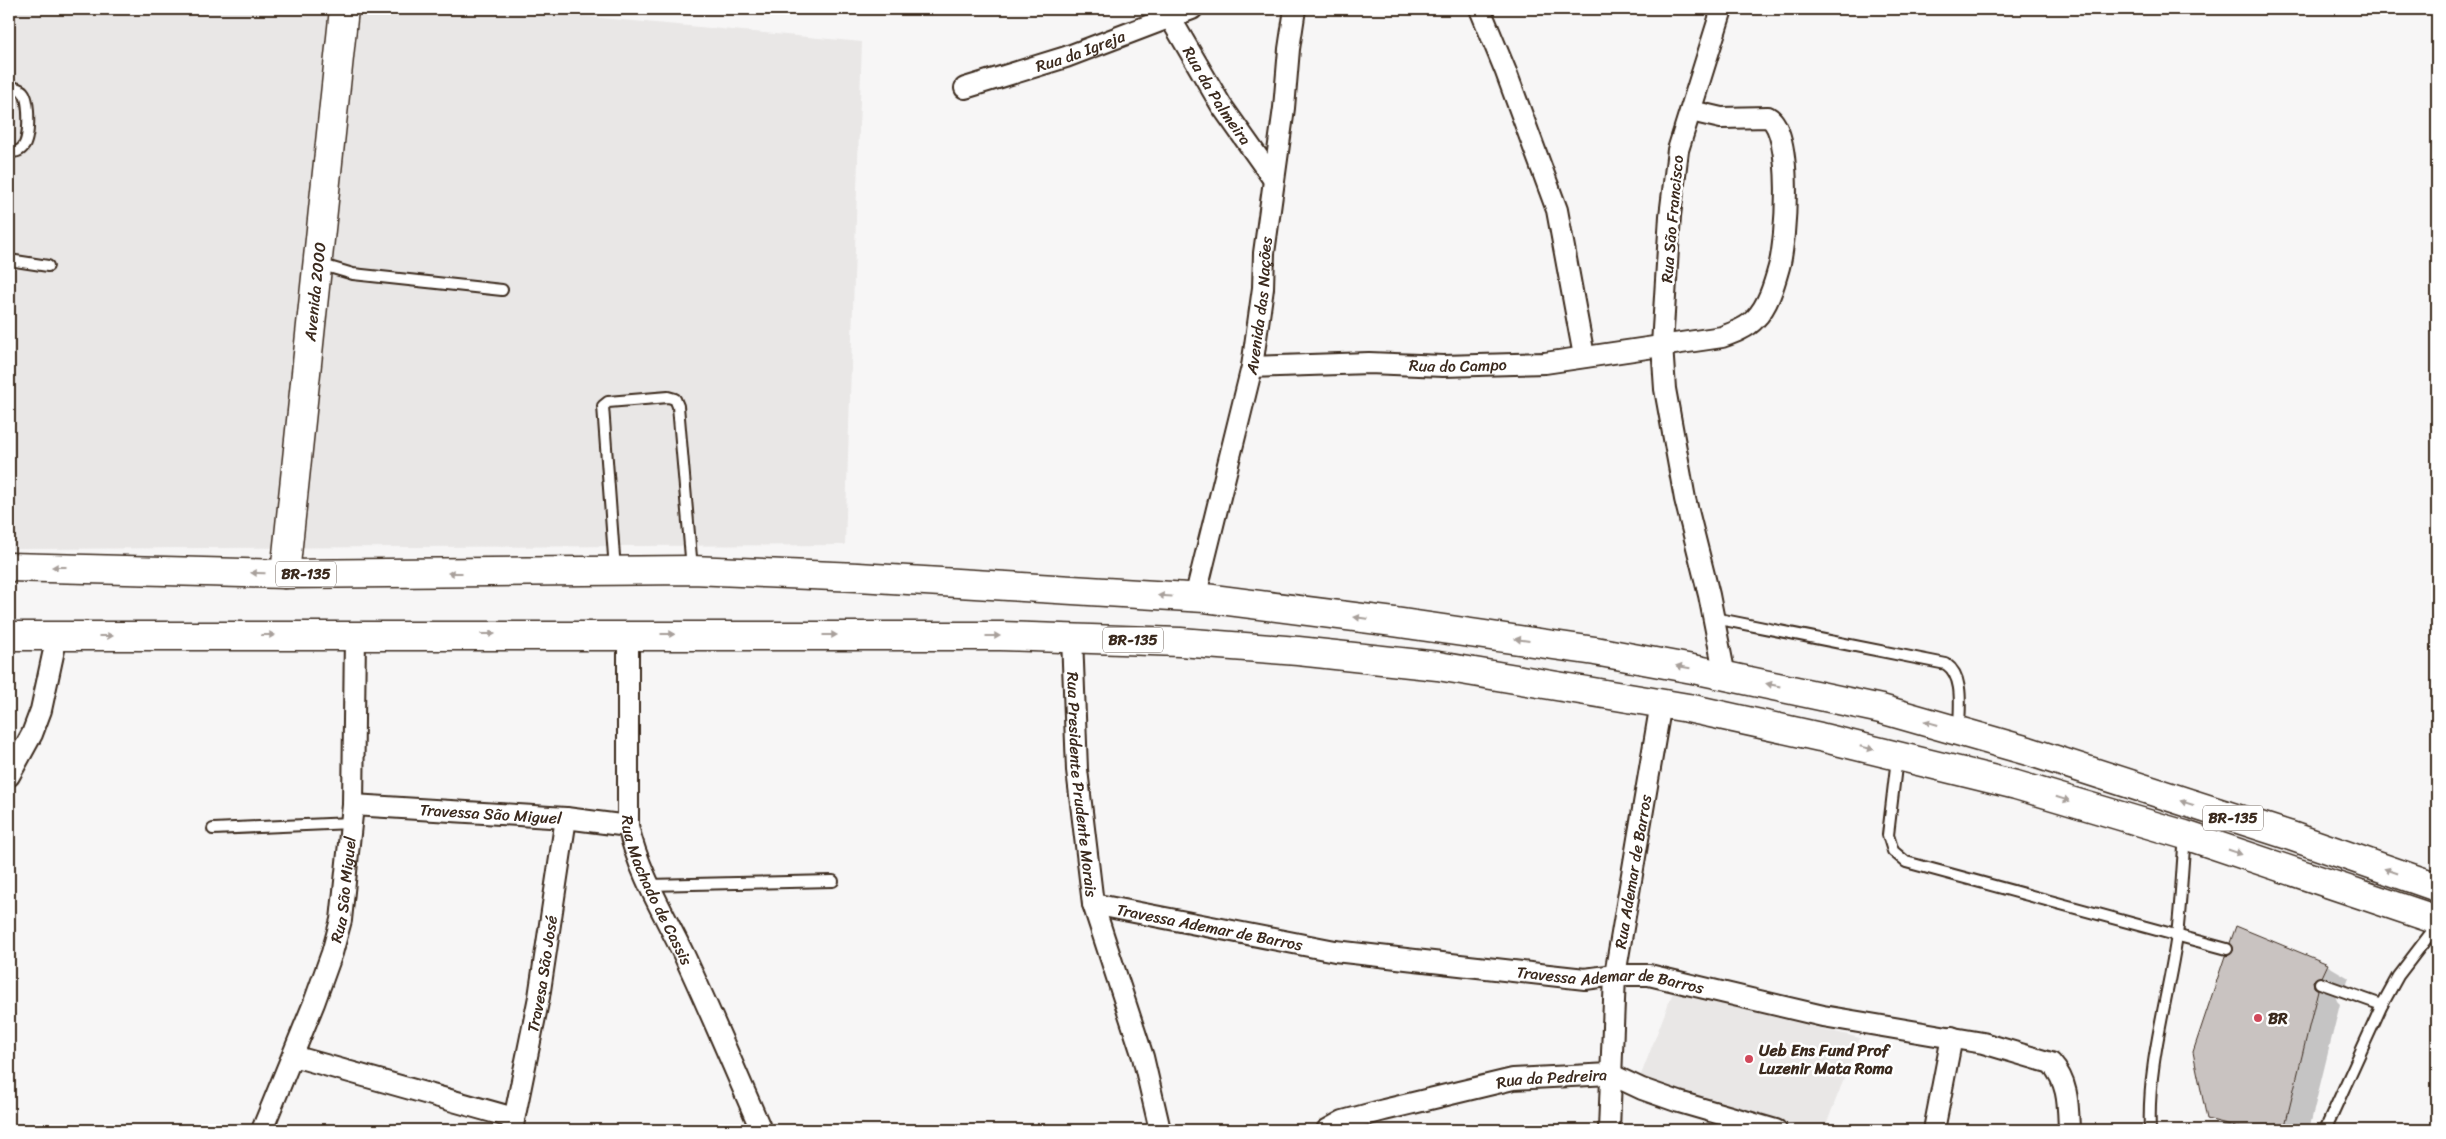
<svg xmlns="http://www.w3.org/2000/svg" width="2446" height="1139" font-family="Sriracha,sans-serif">
	<style>
		.built { fill: #e9e7e6 }
		.shadow { fill: #0003 }
		.building { fill: #c9c3c1; stroke: #3b2a1e }
		.lines { fill: none; stroke-linecap: round; stroke-linejoin: round }
		.lane-casing { stroke: #3b2a1e; stroke-width: 14 }
		.street-casing { stroke: #3b2a1e; stroke-width: 24 }
		.secondary-casing { stroke: #3b2a1e; stroke-width: 31 }
		.highway-casing { stroke: #3b2a1e; stroke-width: 31 }
		.lane { stroke: #fff; stroke-width: 10 }
		.street { stroke: #fff; stroke-width: 20 }
		.secondary { stroke: #fff; stroke-width: 28 }
		.highway { stroke: #fff; stroke-width: 28 }
		.oneway { fill: #a79f9a }
		.poi-dot { fill: #d1495b; stroke: #fff; stroke-width: 2 }
		.labels { text-anchor: middle; dominant-baseline: central; stroke-width: 5; stroke-linejoin: round; paint-order: stroke }
		.shield { fill: #fff; stroke: #766a62; stroke-width: 1 }
		.shield-label { font-size: 15px; font-weight: bold; fill: #3b2a1e }
		.street-label { font-size: 16px; fill: #3b2a1e; stroke: #fff }
		.poi-label { font-size: 16px; font-weight: bold; fill: #3b2a1e; stroke: #fff; text-anchor: start }
	</style>
	<rect width="100%" height="100%" fill="#f7f6f6"/>
	<filter id="ink" filterUnits="userSpaceOnUse"><feTurbulence type="fractalNoise" baseFrequency=".02" numOctaves="2"/><feDisplacementMap in="SourceGraphic" scale="10" xChannelSelector="R" yChannelSelector="G"/><feConvolveMatrix kernelMatrix="1 2 1 2 8 2 1 2 1" color-interpolation-filters="sRGB"/></filter>
	<g filter="url(#ink)">
		<g class="built">
			<path d="M9,9H503L862,42L845,545L9,549Z"/>
			<path d="M1673,992L1860,1038L1824,1130H1795L1639,1080Z"/>
		</g>
		<path class="shadow" d="M2235,952L2327,965L2349,978L2345,989L2338,990L2335,994L2337,1001L2340,1004L2309,1130H2228L2208,1118Z"/>
		<path class="building" d="M2236,926L2328,964L2322,977L2316,978L2313,981L2314,987L2318,990L2284,1130H2251L2207,1119L2193,1052L2225,956L2229,955L2233,951V947L2230,943Z"/>
		<g class="lines">
			<g class="lane-casing">
				<g id="lane">
					<path d="M9,86C14,88 20,88 23,92C30,100 30,139 23,147C19,152 15,152 9,152"/>
					<path d="M9,260L48,266"/>
					<path d="M319,264L353,274L502,290"/>
					<path d="M615,570L603,406L608,402L668,397L675,399L678,406L692,569"/>
					<path d="M1714,618L1946,664C1965,677 1959,709 1959,730"/>
					<path d="M1897,758L1888,835L1893,851L1906,862L2227,949"/>
					<path d="M213,829L351,823"/>
					<path d="M648,885L833,881"/>
					<path d="M2320,983L2382,1005"/>
					<path d="M2150,1130C2147,1063 2168,1000 2177,935C2181,902 2182,869 2185,836"/>
					<path d="M2325,1130L2382,1005L2398,976L2437,925"/>
				</g>
			</g>
			<g class="street-casing">
				<g id="street">
					<path id="s1" d="M1165,9L1221,105L1274,180"/>
					<path d="M1480,9L1506,72L1557,210L1584,356"/>
					<path d="M1722,9L1678,150L1670,216L1662,345L1665,389L1685,499L1709,595L1725,676"/>
					<path id="s2" d="M965,88L1066,57L1192,9"/>
					<path id="s3" d="M1252,367L1369,363L1443,366L1545,363L1722,337C1733,333 1747,328 1755,319C1768,306 1774,285 1779,267C1786,241 1794,131 1768,117L1721,118L1691,111"/>
					<path id="s4" d="M1195,598L1252,367L1263,288L1264,253L1284,108L1289,49L1295,9"/>
					<path id="s5" d="M628,634V826C639,873 663,912 684,955C711,1013 736,1072 761,1130"/>
					<path id="s6" d="M1072,637L1077,770L1093,904L1143,1057L1160,1130"/>
					<path d="M9,776L32,734L41,710L57,636"/>
					<path id="s7" d="M353,805L566,818L628,826"/>
					<path id="s8" d="M1093,904L1335,951L1585,979L1615,975H1649L1823,1016L1983,1043L2051,1063C2069,1083 2068,1106 2069,1130"/>
					<path d="M293,1056L514,1118"/>
					<path id="s9" d="M262,1130L314,1003L332,953L341,920L353,805L355,635"/>
					<path id="s10" d="M512,1130L539,997L566,818"/>
					<path id="s11" d="M1327,1130L1343,1121L1384,1110L1513,1079L1610,1074L1642,1089L1679,1102L1776,1130"/>
					<path id="s12" d="M1609,1130L1615,975L1661,703"/>
					<path d="M1934,1130L1952,1037"/>
				</g>
			</g>
			<g class="secondary-casing">
				<g id="secondary">
					<path id="s13" d="M285,574L344,9"/>
				</g>
			</g>
			<g class="highway-casing">
				<g id="highway">
					<path d="M9,567L285,574L692,570L858,577L1205,598L1394,622L1595,651L1698,670L1881,709L2028,751L2288,835L2437,887"/>
					<path d="M9,636H1001L1180,642L1298,651L1438,666L1688,708L1820,737L2016,785L2185,835L2437,920"/>
				</g>
			</g>
			<use href="#lane" class="lane"/>
			<use href="#street" class="street"/>
			<use href="#secondary" class="secondary"/>
			<use href="#highway" class="highway"/>
		</g>
		<defs><path id="oneway-solid" d="M-6-.8H1V-3.2L6.5 0L1 3.2V.8H-6Z" transform="scale(1.25)"/></defs>
		<g class="oneway">
			<use href="#oneway-solid" transform="translate(59 567) rotate(-180)"/>
			<use href="#oneway-solid" transform="translate(258 573) rotate(-178)"/>
			<use href="#oneway-solid" transform="translate(455 573) rotate(180)"/>
			<use href="#oneway-solid" transform="translate(1165 596) rotate(-176)"/>
			<use href="#oneway-solid" transform="translate(1361 618) rotate(-173)"/>
			<use href="#oneway-solid" transform="translate(488 634)"/>
			<use href="#oneway-solid" transform="translate(668 634)"/>
			<use href="#oneway-solid" transform="translate(268 635)"/>
			<use href="#oneway-solid" transform="translate(830 635)"/>
			<use href="#oneway-solid" transform="translate(106 636)"/>
			<use href="#oneway-solid" transform="translate(993 636)"/>
			<use href="#oneway-solid" transform="translate(1522 640) rotate(-172)"/>
			<use href="#oneway-solid" transform="translate(1683 667) rotate(-170)"/>
			<use href="#oneway-solid" transform="translate(1773 685) rotate(-168)"/>
			<use href="#oneway-solid" transform="translate(1931 723) rotate(-164)"/>
			<use href="#oneway-solid" transform="translate(1867 748) rotate(13)"/>
			<use href="#oneway-solid" transform="translate(2063 799) rotate(17)"/>
			<use href="#oneway-solid" transform="translate(2187 803) rotate(-162)"/>
			<use href="#oneway-solid" transform="translate(2235 852) rotate(19)"/>
			<use href="#oneway-solid" transform="translate(2391 871) rotate(-161)"/>
		</g>
	</g>
	<g class="poi-dot">
		<circle cx="2258" cy="1018" r="5"/>
		<circle cx="1749" cy="1059" r="5"/>
	</g>
	<g class="labels">
		<g class="shield">
			<rect x="276" y="561.5" width="60" height="25" rx="4"/>
			<rect x="1103" y="627.5" width="60" height="25" rx="4"/>
			<rect x="2203" y="805.5" width="60" height="25" rx="4"/>
		</g>
		<g class="shield-label">
			<text x="306" y="574">BR-135</text>
			<text x="1133" y="640">BR-135</text>
			<text x="2233" y="818">BR-135</text>
		</g>
		<g class="street-label">
			<text stroke="none"><textPath href="#s2" startOffset="121">Rua da Igreja</textPath></text>
			<text stroke="none"><textPath href="#s1" startOffset="101">Rua da Palmeira</textPath></text>
			<text transform="translate(1672 219) rotate(-85)">Rua São Francisco</text>
			<text stroke="none"><textPath href="#s13" startOffset="284">Avenida 2000</textPath></text>
			<text stroke="none"><textPath href="#s4" startOffset="300">Avenida das Nações</textPath></text>
			<text stroke="none"><textPath href="#s3" startOffset="206">Rua do Campo</textPath></text>
			<text stroke="none"><textPath href="#s6" startOffset="148">Rua Presidente Prudente Morais</textPath></text>
			<text stroke="none"><textPath href="#s7" startOffset="138">Travessa São Miguel</textPath></text>
			<text stroke="none"><textPath href="#s12" startOffset="260">Rua Ademar de Barros</textPath></text>
			<text stroke="none"><textPath href="#s9" startOffset="255">Rua São Miguel</textPath></text>
			<text stroke="none"><textPath href="#s5" startOffset="262">Rua Machado de Cassis</textPath></text>
			<text stroke="none"><textPath href="#s8" startOffset="119">Travessa Ademar de Barros</textPath></text>
			<text stroke="none"><textPath href="#s10" startOffset="159">Travesa São José</textPath></text>
			<text stroke="none"><textPath href="#s8" startOffset="524">Travessa Ademar de Barros</textPath></text>
			<text stroke="none"><textPath href="#s11" startOffset="232">Rua da Pedreira</textPath></text>
		</g>
		<g class="poi-label">
			<text x="2268" y="1018">BR</text>
			<text x="1759" y="1050">Ueb Ens Fund Prof<tspan x="1759" dy="18">Luzenir Mata Roma</tspan></text>
		</g>
	</g>
	<rect width="2446" height="1139" fill="none" stroke="#fff" stroke-width="30"/>
	<rect x="15" y="15" width="2416" height="1109" fill="none" stroke="#3b2a1e" stroke-width="2" filter="url(#ink)"/>
</svg>
